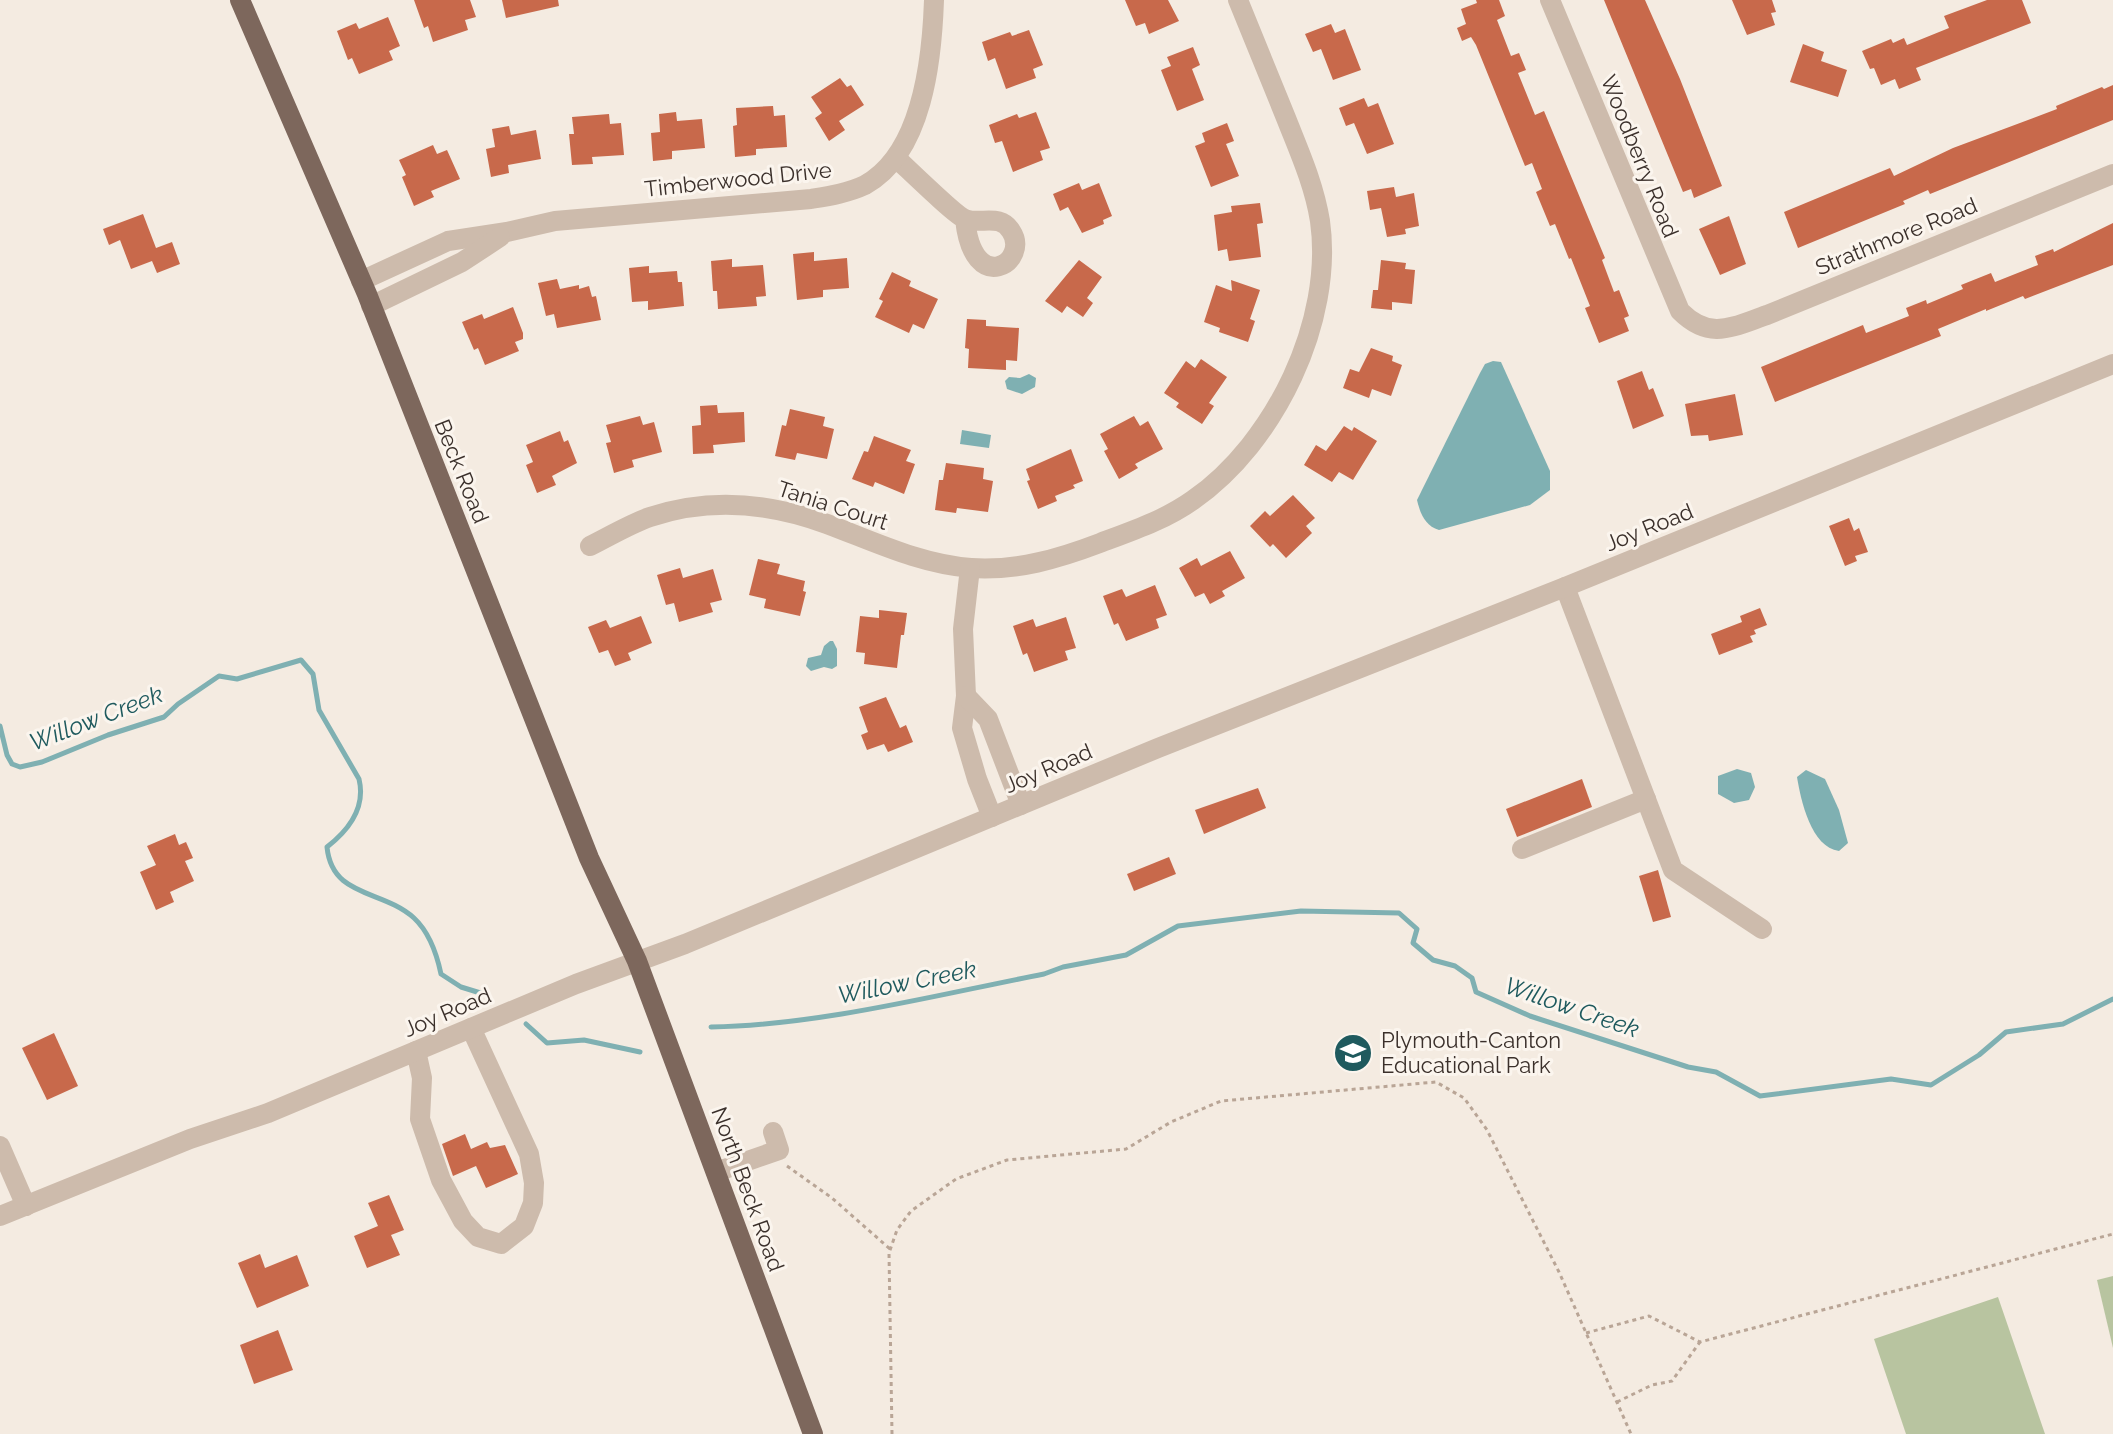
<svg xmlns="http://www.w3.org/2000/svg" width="2113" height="1434" font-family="Raleway,sans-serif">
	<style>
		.green { fill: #b8c4a0 }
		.water { fill: #7fb0b2 }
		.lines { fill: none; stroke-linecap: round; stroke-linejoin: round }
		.stream { stroke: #7fb0b2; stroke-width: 5 }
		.building { fill: #c8694b }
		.path { stroke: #b9a596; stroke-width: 3; stroke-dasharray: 4 4; stroke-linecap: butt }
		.minor { stroke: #cdbbac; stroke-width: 20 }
		.major { stroke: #7d675c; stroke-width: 20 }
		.labels { text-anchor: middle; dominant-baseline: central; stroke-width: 6; stroke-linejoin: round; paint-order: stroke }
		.street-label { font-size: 22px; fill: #3b302b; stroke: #fbf5ee }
		.poi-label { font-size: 22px; fill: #3b302b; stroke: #fbf5ee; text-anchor: start }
		.water-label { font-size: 24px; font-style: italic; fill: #1f5a5e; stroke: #fbf5ee }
	</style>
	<rect width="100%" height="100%" fill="#f4ebe1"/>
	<g class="green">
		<path d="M2113,1276V1348L2097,1280Z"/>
		<path d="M1998,1297L2045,1434H1906L1874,1339Z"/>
	</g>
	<g class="water">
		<path d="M1493,361L1501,362L1550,471V490L1530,505L1439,530C1425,526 1420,513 1417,500L1480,373L1485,364Z"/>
		<path d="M1029,374L1036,378L1035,387L1022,394L1007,389L1005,381L1009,377L1020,378Z"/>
		<path d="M962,430L991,435L989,448L960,444Z"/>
		<path d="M830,641H833L837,649V666L832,669L824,667L811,671L806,666L808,658L821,655L824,646Z"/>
		<path d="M1737,769L1751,773L1755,787L1749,800L1734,803L1718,794V776Z"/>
		<path d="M1806,770L1825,779L1839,810L1848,843L1839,851C1811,847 1801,801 1797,777Z"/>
	</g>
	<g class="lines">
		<g class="stream">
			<path d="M0,726L7,755L12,764L20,767L42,762L108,735L164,717L178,704L219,676L237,679L301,660L313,674L319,710L359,779C366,808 349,830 327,847C332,898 382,889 414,918C429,932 437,955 441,974L461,987L487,995"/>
			<path d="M526,1024L547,1043L584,1040L640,1052"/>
			<path d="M711,1027C821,1025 936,995 1044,974L1063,967L1126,955L1178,926L1301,911L1399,913L1417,929L1413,943L1433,960L1455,966L1472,978L1476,992L1530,1016L1688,1067L1716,1072L1760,1096L1891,1079L1931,1085L1979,1055L2006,1032L2063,1024L2113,999"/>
		</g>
	</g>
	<g class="building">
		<path d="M414,0H470L476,17L465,20L468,30L433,42L428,26L424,28Z"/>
		<path d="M502,0H558L559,6L506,18Z"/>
		<path d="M1125,0H1168L1179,21L1149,34L1145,23L1136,26Z"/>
		<path d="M1476,0H1499L1505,16L1497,20L1511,56L1519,53L1526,70L1518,73L1535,115L1544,111L1605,258L1602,260L1614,292L1619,290L1629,316L1624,318L1629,331L1599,343L1585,308L1590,306L1571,258L1569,259L1555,224L1550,226L1536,192L1542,189L1532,163L1525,166L1476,45L1471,37L1462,41L1457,28L1466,24L1461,9L1477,3Z"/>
		<path d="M1604,0H1645L1680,79L1722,186L1694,198L1691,189L1683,192Z"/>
		<path d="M1732,0H1772L1776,12L1771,13L1775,25L1747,35Z"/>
		<path d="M1987,0H2022L2031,23L1916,68L1921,80L1899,89L1895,79L1881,85L1874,68L1870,69L1862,51L1891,39L1893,43L1904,38L1907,45L1949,28L1944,16Z"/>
		<path d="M388,17L400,46L389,51L393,60L359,74L352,58L348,60L337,31L356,23L359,29Z"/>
		<path d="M1331,24L1335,33L1345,29L1361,70L1333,80L1321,49L1313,52L1305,34Z"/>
		<path d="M1029,30L1043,65L1033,69L1036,78L1006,89L995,58L988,61L982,42L1010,32L1012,36Z"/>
		<path d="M1803,44L1824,52L1821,61L1847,70L1838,97L1790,82Z"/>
		<path d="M1193,47L1200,65L1192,69L1204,100L1177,111L1161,70L1171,66L1167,57Z"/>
		<path d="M840,78L847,87L851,85L864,105L839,121L845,130L829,141L815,118L822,113L811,97Z"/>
		<path d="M2113,85V120L1930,194L1928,190L1903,201L1905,204L1798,248L1784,212L1890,168L1894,176L1953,148L2057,109L2056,106L2102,87L2104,89Z"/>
		<path d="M1364,98L1368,107L1378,103L1394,144L1367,154L1354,123L1346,126L1339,108Z"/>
		<path d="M773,106L774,116L785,115L787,147L756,149V155L735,157L733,126L737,125L736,108Z"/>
		<path d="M676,112L677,121L702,119L705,148L672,151V159L653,161L651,133L660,132L659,114Z"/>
		<path d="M1036,112L1050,148L1040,151L1043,160L1013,172L1002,141L995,143L989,125L1017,114L1019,118Z"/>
		<path d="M609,114L610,124L621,123L624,155L592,157L593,164L572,165L569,134H574L572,117Z"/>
		<path d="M1227,123L1234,141L1226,144L1239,176L1211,187L1195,146L1205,142L1202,133Z"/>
		<path d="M509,126L511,135L536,130L541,159L508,165L509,173L491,177L486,149L495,147L492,129Z"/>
		<path d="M433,145L437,154L447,150L460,179L431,191L434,197L414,206L402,177L406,175L399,160Z"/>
		<path d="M1079,183L1082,190L1099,183L1112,216L1103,220L1104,224L1082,233L1068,207L1060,211L1053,194Z"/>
		<path d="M1394,187L1396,197L1414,193L1419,226L1405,229L1406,234L1387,237L1381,208L1370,210L1367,191Z"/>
		<path d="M1260,203L1263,223L1257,224L1261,257L1229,261L1227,249L1218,251L1214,215L1232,212L1231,206Z"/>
		<path d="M143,214L156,248L172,242L180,264L157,273L152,261L131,269L120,240L109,245L103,229Z"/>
		<path d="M1729,216L1746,264L1720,275L1699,229Z"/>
		<path d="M2113,223V265L2025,299L2023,296L1986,311V309L1938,329L1941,336L1775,402L1761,367L1863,325L1866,333L1909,316L1906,308L1926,300L1927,304L1963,289L1961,285L1991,273L1995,282L2038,265L2035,256L2053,249L2054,252Z"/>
		<path d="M814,252V261L847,258L849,288L823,290V297L797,300L793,254Z"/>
		<path d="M732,259V267L763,265L766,296L756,297L757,306L718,309L717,291H713L711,261Z"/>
		<path d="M1079,260L1102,277L1087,298L1093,303L1083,317L1067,306L1062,313L1045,301Z"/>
		<path d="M1381,260L1406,263L1405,269L1415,270L1412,304L1392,302V310L1371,308L1373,290H1378Z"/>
		<path d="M649,266V273L677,271L678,282H682L684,306L648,310V301L632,302L629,268Z"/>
		<path d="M892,272L911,281L909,286L938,299L924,329L913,324L909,333L875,317L883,301L879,299Z"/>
		<path d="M557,279L560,289L579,285V289L589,286L592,297L596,296L601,320L557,328L554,314L546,316L538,283Z"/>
		<path d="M1231,280L1260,290L1250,319L1255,321L1248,342L1219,332L1220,328L1204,322L1216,285L1232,291Z"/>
		<path d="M513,307L523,333V339L515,342L519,351L485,365L478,348L474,350L462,322L482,314L484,319Z"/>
		<path d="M967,319L986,320V326L1019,328L1017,361L1006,360V370L968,368L969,349L965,348Z"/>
		<path d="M1371,348L1393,356L1392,361L1402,365L1391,396L1372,389L1369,398L1343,388L1350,369L1359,372Z"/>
		<path d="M1201,359L1227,377L1209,403L1214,406L1202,424L1176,407L1179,403L1164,393L1186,361L1195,368Z"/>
		<path d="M1642,371L1649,390L1653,388L1664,416L1633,429L1617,381Z"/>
		<path d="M1735,394L1743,435L1709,441L1708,435L1691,436L1685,404Z"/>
		<path d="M717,405L718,413L744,412L745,442L713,445L714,453L693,454L692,426L701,425L700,406Z"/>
		<path d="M790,409L825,417L823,426L834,429L827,459L797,453L795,460L775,456L782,425L786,426Z"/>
		<path d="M640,416L643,425L654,422L662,452L632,460L634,467L614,473L606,443L611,442L606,425Z"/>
		<path d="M1134,416L1140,426L1148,421L1163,449L1135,464L1138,468L1119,479L1104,451L1108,449L1100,434Z"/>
		<path d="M1344,426L1352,431L1354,427L1377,441L1353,480L1339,472L1332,482L1304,465L1316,445L1326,451Z"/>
		<path d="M560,431L564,442L568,440L577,463L552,476L556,485L537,493L526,465L533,462L526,445Z"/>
		<path d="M874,436L911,450L906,461L915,464L904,494L875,482L873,487L852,479L864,451L868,452Z"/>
		<path d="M1071,449L1083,481L1073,485L1075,488L1055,496L1057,501L1038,509L1027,481L1030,480L1026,469Z"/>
		<path d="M946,463L984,468L983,479L993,481L988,512L957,508L956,513L935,510L939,480H943Z"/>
		<path d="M1293,495L1315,518L1306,526L1312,533L1286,558L1273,544L1270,547L1250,526L1265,511L1270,516Z"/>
		<path d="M1849,518L1854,531L1859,528L1868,552L1855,556L1857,561L1845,566L1829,526Z"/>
		<path d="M1230,551L1245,578L1222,591L1225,596L1210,604L1204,593L1195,597L1179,568L1197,558L1201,566Z"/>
		<path d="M758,559L780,564L777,574L805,581L803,591L806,592L800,616L764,608L766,599L749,595Z"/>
		<path d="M680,568L683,578L713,569L722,600L710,603L713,612L679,622L674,603L666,605L657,575Z"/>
		<path d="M1155,585L1167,615L1156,619L1159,628L1126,641L1118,623L1114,625L1103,596L1122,589L1126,597Z"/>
		<path d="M1760,608L1767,625L1754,630L1756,634L1750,636L1753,642L1719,655L1711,634L1742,622L1740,616Z"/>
		<path d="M879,610L907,613L904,635H901L897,668L864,664L865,653L856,652L860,616L879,618Z"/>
		<path d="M641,616L652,643L628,653L631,660L615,666L608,650L599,653L588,627L606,620L610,628Z"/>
		<path d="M1066,617L1076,648L1065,651L1068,660L1034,672L1027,653L1023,655L1013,626L1033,619L1036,627Z"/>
		<path d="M886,697L900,728L906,725L913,742L888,752L884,744L867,750L861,735L868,732L859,707Z"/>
		<path d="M1582,779L1592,807L1517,837L1506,809Z"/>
		<path d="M1258,788L1266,808L1204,834L1195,810Z"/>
		<path d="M175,834L179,845L186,842L193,858L185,861L194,881L170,892L174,902L156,910L140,872L156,865L147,846Z"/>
		<path d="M1169,857L1176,874L1134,891L1127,874Z"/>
		<path d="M1658,870L1671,917L1653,922L1639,876Z"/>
		<path d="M54,1033L78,1086L47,1100L22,1048Z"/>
		<path d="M465,1134L471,1149L487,1142L490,1148L505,1145L518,1174L486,1188L476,1166L453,1176L442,1144Z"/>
		<path d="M389,1195L404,1230L391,1235L400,1255L367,1268L354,1236L378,1226L368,1203Z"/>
		<path d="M260,1254L265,1268L297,1255L309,1286L257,1308L238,1263Z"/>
		<path d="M278,1330L293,1370L254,1384L240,1345Z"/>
	</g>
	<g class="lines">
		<g class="path">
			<path d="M787,1166L832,1198L890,1249"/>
			<path d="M1586,1333L1649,1316L1700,1342L2113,1234"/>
			<path d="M1617,1402L1652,1385L1672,1381L1700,1342"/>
			<path d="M892,1434L889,1253L897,1230L911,1211L956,1179L1007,1160L1126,1149L1171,1122L1221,1101L1436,1082L1464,1098L1487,1130L1559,1272L1631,1434"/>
		</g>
		<g class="minor">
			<path d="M1550,0L1680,311C1710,341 1732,327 1767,315L2113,174"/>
			<path d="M896,158C907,168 956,216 965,219C981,225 1000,213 1011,231C1031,261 973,299 965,219"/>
			<path d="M361,281L448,241L507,232L555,221L811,199C829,196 848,193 865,185C923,153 932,59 934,0"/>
			<path d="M371,306L462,262L500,237"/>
			<path d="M590,546C610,536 630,524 650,517C710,497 770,503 827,524C875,542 920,564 971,568C1017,571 1058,559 1100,543C1132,531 1165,520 1193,500C1275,443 1334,321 1320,221C1314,184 1299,151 1286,118C1270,78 1254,39 1238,0"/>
			<path d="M970,568L963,629L966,696L962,728L977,779L992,817"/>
			<path d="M1565,587L1673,870L1762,929"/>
			<path d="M966,696L988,719L1021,805"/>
			<path d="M1522,849L1646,799"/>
			<path d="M416,1051L422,1078L420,1119L441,1180L463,1221L478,1237L501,1244L524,1226L533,1203L534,1183L529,1154L471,1028"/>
			<path d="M0,1146L26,1206"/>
			<path d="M716,1172L779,1150L773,1132"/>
			<path d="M0,1216L190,1139L268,1113L576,984L685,944L1158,748L1565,587L2113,364"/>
		</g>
		<path class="major" d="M240,0L367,294L589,858L637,961L813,1434"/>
	</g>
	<defs>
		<g id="school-disc" transform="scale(2)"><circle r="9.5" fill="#1f5a5e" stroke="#fbf5ee"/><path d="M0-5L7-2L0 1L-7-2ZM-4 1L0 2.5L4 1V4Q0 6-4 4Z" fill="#fff"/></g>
	</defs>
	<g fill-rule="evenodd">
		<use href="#school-disc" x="1353" y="1053"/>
	</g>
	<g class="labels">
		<g class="street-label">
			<text transform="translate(1640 156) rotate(68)">Woodberry Road</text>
			<text transform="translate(738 179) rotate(-6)">Timberwood Drive</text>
			<text transform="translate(1896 236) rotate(-22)">Strathmore Road</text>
			<text transform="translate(462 471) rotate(68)">Beck Road</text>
			<text transform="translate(833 505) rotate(18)">Tania Court</text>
			<text transform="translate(1649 527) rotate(-22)">Joy Road</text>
			<text transform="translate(1048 768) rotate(-23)">Joy Road</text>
			<text transform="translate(447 1012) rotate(-23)">Joy Road</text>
			<text transform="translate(748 1189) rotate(70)">North Beck Road</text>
		</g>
		<g class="poi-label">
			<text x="1381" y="1040">Plymouth-Canton<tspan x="1381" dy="25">Educational Park</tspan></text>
		</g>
		<g class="water-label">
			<text transform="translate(96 718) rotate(-21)">Willow Creek</text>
			<text transform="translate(907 982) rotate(-11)">Willow Creek</text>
			<text transform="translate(1572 1007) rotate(19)">Willow Creek</text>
		</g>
	</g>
</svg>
